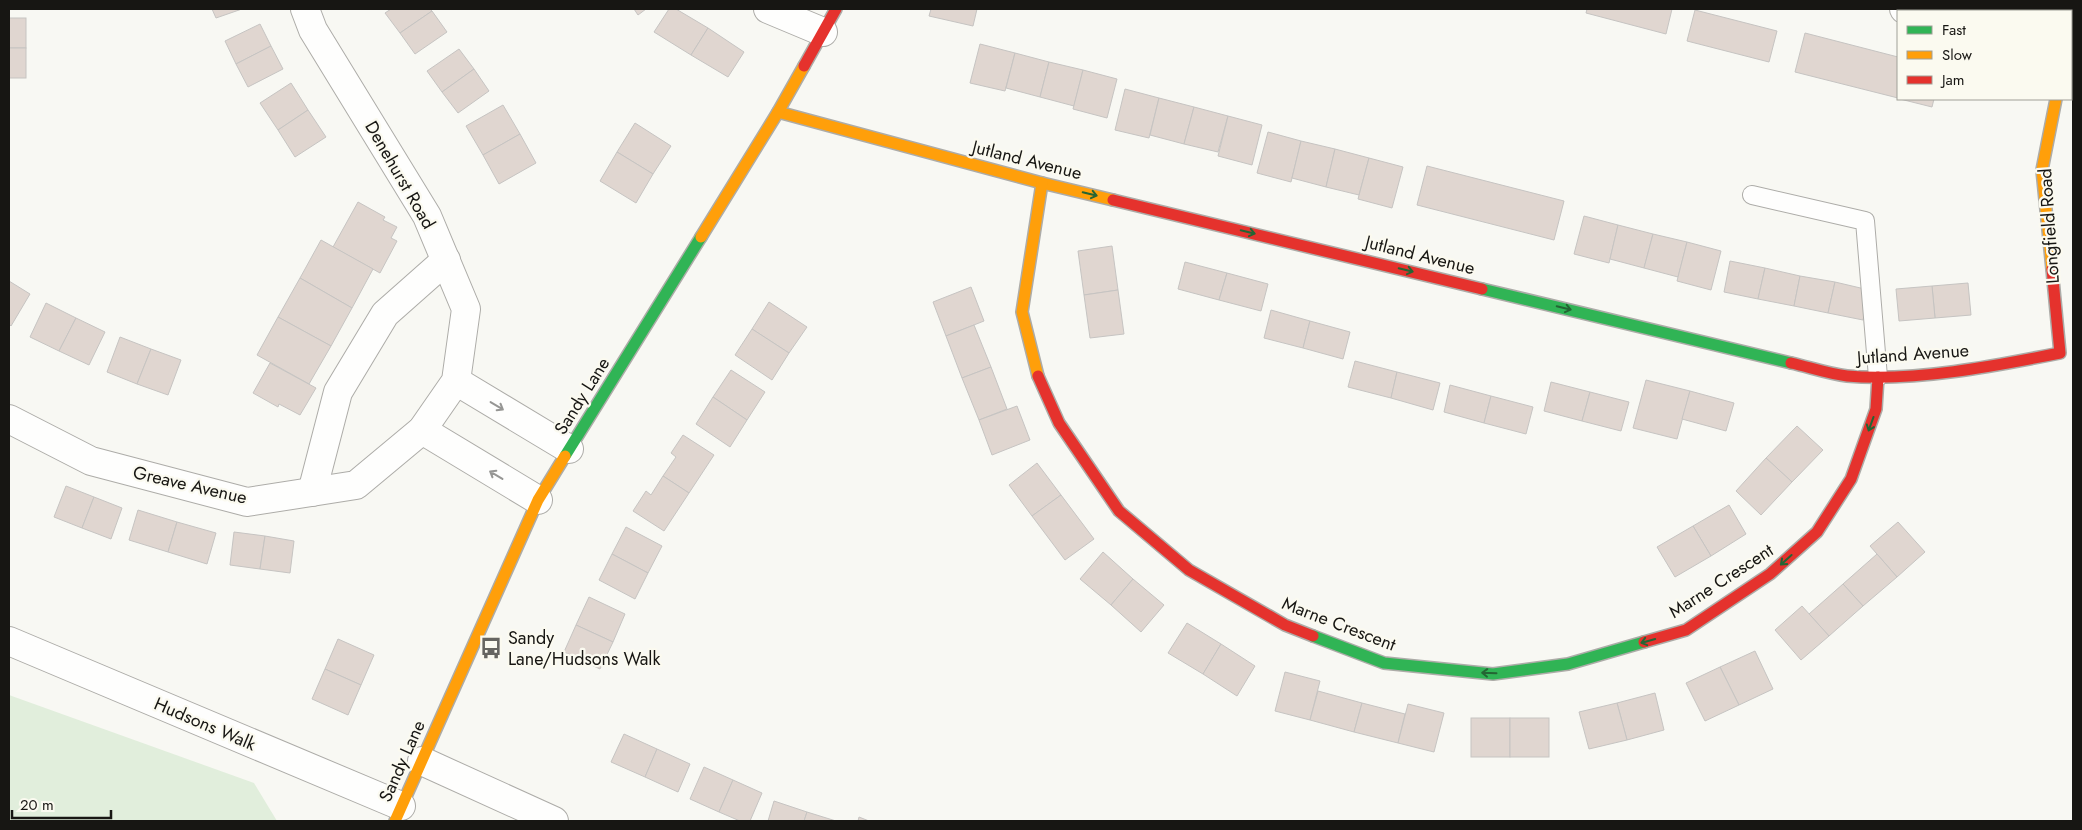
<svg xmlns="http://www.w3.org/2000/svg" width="2082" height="830" font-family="Jost,sans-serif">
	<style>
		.green { fill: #e1eedc }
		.building { fill: #e0d6d0; stroke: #c6c4c2 }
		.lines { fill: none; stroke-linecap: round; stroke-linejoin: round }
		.lane-casing { stroke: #adaca8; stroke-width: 20 }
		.street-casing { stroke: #adaca8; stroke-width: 30 }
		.fast-casing { stroke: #adaca8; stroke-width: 14 }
		.slow-casing { stroke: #adaca8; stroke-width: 14 }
		.jam-casing { stroke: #adaca8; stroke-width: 14 }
		.lane { stroke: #fefefd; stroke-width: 18 }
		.street { stroke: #fefefd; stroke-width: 28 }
		.fast { stroke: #30b455; stroke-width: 11 }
		.slow { stroke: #ff9f0a; stroke-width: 11 }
		.jam { stroke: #e5322d; stroke-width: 11 }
		.oneway { stroke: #246534 }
		.oneway2 { stroke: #969694 }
		.labels { text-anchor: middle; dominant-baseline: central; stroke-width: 4.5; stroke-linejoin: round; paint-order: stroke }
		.street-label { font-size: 18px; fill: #171613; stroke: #fbfaf0 }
		.poi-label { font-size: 18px; fill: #171613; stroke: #fbfaf0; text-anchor: start }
	</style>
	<rect width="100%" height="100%" fill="#f8f8f3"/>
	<path class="green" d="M9,695L254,783L277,821H9Z"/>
	<g class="building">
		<path d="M212,9H242L216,18Z"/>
		<path d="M391,9H430L432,11L400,33L385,13Z"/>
		<path d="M634,9H646L638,15Z"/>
		<path d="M669,9H676L708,28L691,55L654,32Z"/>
		<path d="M931,9H977L973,26L929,16Z"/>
		<path d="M1587,9H1672L1666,34L1586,13Z"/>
		<path d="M1695,10L1777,31L1769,62L1687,41Z"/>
		<path d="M432,11L447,32L415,54L400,33Z"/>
		<rect x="9" y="18" width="17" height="30"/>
		<path d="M260,24L271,46L236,64L225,41Z"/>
		<path d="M708,28L744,52L728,77L691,55Z"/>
		<path d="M1805,33L1898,57V98L1795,72Z"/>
		<path d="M980,44L1015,53L1005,91L970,83Z"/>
		<path d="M271,46L283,69L248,87L236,64Z"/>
		<rect x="9" y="48" width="17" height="30"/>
		<path d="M459,49L474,69L442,92L427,71Z"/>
		<path d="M1015,53L1049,62L1040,97L1006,88Z"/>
		<path d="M1049,62L1083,70L1074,106L1040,97Z"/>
		<path d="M474,69L489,91L458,113L442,92Z"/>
		<path d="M1083,70L1117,79L1107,118L1073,109Z"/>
		<path d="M291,83L308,110L278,130L260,103Z"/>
		<path d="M1125,89L1159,98L1149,138L1115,130Z"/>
		<path d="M1159,98L1194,107L1184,144L1150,135Z"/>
		<path d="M1900,99H1934L1932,107Z"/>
		<path d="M503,105L520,134L483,155L466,126Z"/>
		<path d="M1194,107L1228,116L1218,152L1184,144Z"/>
		<path d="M308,110L326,137L295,157L278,130Z"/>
		<path d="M1228,116L1262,125L1252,165L1218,156Z"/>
		<path d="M635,123L671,146L653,174L617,152Z"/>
		<path d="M1268,132L1301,141L1291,182L1257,173Z"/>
		<path d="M520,134L536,163L499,184L483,155Z"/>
		<path d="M1301,141L1335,149L1326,187L1292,178Z"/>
		<path d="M1335,149L1369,158L1359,195L1326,187Z"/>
		<path d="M617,152L653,174L636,203L600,181Z"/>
		<path d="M1369,158L1403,167L1392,208L1358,199Z"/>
		<path d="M1427,166L1564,201L1554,240L1417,205Z"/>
		<path d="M358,202L385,217L383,220L397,227L391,238L397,241L380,273L333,247Z"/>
		<path d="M1584,216L1618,225L1609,263L1574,254Z"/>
		<path d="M1618,225L1653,234L1644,268L1610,259Z"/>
		<path d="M1653,234L1687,242L1678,277L1644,268Z"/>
		<path d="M321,240L373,269L352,308L300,278Z"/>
		<path d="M1687,242L1721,251L1711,290L1677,281Z"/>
		<path d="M1112,246L1118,290L1084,295L1078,251Z"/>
		<path d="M1730,261L1765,268L1758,299L1724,292Z"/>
		<path d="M1185,262L1227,273L1219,300L1178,289Z"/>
		<path d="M1765,268L1800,276L1794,306L1758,299Z"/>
		<path d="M1227,273L1268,284L1261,311L1219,300Z"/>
		<path d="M1800,276L1835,282L1828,313L1794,306Z"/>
		<path d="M300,278L352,308L331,346L278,317Z"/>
		<path d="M9,281L30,294L11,326L9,324Z"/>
		<path d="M1835,282L1869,290L1863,320L1828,313Z"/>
		<path d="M1968,283L1971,315L1935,318L1932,286Z"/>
		<path d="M1932,286L1935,318L1899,321L1896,289Z"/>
		<path d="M971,287L984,321L946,336L933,302Z"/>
		<path d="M1118,290L1124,334L1090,338L1084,295Z"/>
		<path d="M769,302L807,327L789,353L752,329Z"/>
		<path d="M46,303L76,318L59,351L30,337Z"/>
		<path d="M1271,310L1310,321L1303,348L1264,338Z"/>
		<path d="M278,317L331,346L309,384L257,355Z"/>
		<path d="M76,318L105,332L89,365L59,351Z"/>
		<path d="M1310,321L1350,332L1343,359L1303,348Z"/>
		<path d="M974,325L991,367L962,378L946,336Z"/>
		<path d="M752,329L789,353L772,380L735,355Z"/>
		<path d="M120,337L151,349L137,384L107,372Z"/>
		<path d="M151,349L181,360L168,395L137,384Z"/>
		<path d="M1355,361L1397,372L1391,398L1348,387Z"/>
		<path d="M270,363L316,388L300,415L279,404L278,407L253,393Z"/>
		<path d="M991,367L1007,409L979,420L962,378Z"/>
		<path d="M731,370L765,392L747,420L713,397Z"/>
		<path d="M1397,372L1440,383L1433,410L1391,398Z"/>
		<path d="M1646,380L1690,391L1677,439L1633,428Z"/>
		<path d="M1551,382L1590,392L1582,421L1544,411Z"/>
		<path d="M1450,385L1491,396L1484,423L1444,412Z"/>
		<path d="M1690,391L1734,403L1726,431L1682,419Z"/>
		<path d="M1590,392L1629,402L1621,431L1582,421Z"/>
		<path d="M1491,396L1533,407L1526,434L1484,423Z"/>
		<path d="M713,397L747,420L730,447L696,424Z"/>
		<path d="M1017,406L1030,440L992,455L979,420Z"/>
		<path d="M1797,426L1823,450L1792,482L1766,458Z"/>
		<path d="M683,435L714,455L689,493L663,476L676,457L671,453Z"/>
		<path d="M1766,458L1792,482L1761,515L1736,491Z"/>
		<path d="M1037,463L1061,495L1032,516L1009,485Z"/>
		<path d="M663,476L689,493L664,531L633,511L646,491L651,495Z"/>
		<path d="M66,486L94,497L82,528L54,517Z"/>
		<path d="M1061,495L1094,539L1065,560L1032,516Z"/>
		<path d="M94,497L122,508L111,539L82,528Z"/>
		<path d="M1729,505L1746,534L1711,556L1693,526Z"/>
		<path d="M138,510L177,522L168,552L129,540Z"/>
		<path d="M177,522L216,533L207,564L168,552Z"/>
		<path d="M1898,522L1925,552L1897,577L1870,546Z"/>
		<path d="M1693,526L1711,556L1675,577L1657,547Z"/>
		<path d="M626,527L662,546L648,573L612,554Z"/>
		<path d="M234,532L265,536L260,569L230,565Z"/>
		<path d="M265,536L294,541L290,573L260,569Z"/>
		<path d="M1103,552L1133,579L1111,605L1080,579Z"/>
		<path d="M612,554L648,573L635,599L599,580Z"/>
		<path d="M1877,554L1897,577L1863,606L1843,584Z"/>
		<path d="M1133,579L1164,605L1141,632L1111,605Z"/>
		<path d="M1843,584L1863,606L1829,636L1809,614Z"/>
		<path d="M589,597L625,614L613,642L576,625Z"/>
		<path d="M1802,606L1829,636L1801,660L1775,630Z"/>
		<path d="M1187,623L1221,644L1203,674L1168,653Z"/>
		<path d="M576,625L613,642L600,669L564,652Z"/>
		<path d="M338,639L374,655L361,685L325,669Z"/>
		<path d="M1221,644L1255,666L1237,696L1203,674Z"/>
		<path d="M1755,651L1773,689L1739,705L1720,667Z"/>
		<path d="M1720,667L1739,705L1705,721L1686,683Z"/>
		<path d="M325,669L361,685L348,715L312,699Z"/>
		<path d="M1285,672L1320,681L1310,720L1275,711Z"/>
		<path d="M1318,691L1362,703L1354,732L1310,720Z"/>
		<path d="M1655,693L1664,730L1627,740L1617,703Z"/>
		<path d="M1362,703L1405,714L1398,743L1354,732Z"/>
		<path d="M1617,703L1627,740L1589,749L1579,712Z"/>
		<path d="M1408,704L1444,713L1434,752L1398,743Z"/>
		<rect x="1471" y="718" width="39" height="39"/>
		<rect x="1510" y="718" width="39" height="39"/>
		<path d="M624,734L657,749L645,777L611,762Z"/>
		<path d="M657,749L690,764L678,792L645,777Z"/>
		<path d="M704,767L733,780L719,812L690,799Z"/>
		<path d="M733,780L762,793L750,821H740L719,812Z"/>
		<path d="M774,801L807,812L804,821H768Z"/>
		<path d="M807,812L836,821H804Z"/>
		<path d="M859,817L869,821H858Z"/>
	</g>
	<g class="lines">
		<g class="lane-casing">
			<path id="lane" d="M1752,195L1865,221L1878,377"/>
		</g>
		<g class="street-casing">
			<g id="street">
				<path d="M768,9L823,32"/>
				<path d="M1904,9L1914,11"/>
				<path d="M2071,40L2073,35"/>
				<path d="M456,381L569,449"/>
				<path d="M9,419L91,461L247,502L356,485L422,430L456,381L466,309L427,216L313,30L305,9"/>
				<path d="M422,430L538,500"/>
				<path d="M312,492L338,392L385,314L446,260"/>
				<path d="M9,641L401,806"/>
				<path d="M422,761L554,821"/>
			</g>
		</g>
		<g class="fast-casing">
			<g id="fast">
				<path d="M1482,289L1791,363"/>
				<path d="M565,456L701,237"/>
				<path d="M1313,636L1384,663L1493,674L1568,664L1644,642"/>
			</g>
		</g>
		<g class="slow-casing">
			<g id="slow">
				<path d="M778,112L1042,183L1113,200"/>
				<path d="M701,237L778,112L804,66"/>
				<path d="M2052,269L2042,170L2056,99"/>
				<path d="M1038,376L1022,312L1042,183"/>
				<path d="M395,821L538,500L565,456"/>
			</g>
		</g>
		<g class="jam-casing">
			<g id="jam">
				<path d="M804,66L836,9"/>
				<path d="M1113,200L1482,289"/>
				<path d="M1791,363C1809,367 1829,374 1847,376C1913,382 1995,366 2060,353L2052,269"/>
				<path d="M1038,376L1059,423L1119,511L1189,570L1285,625L1313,636"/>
				<path d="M1644,642L1686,630L1770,574L1817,532L1851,479L1876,409L1878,377"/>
			</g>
		</g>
		<use href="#lane" class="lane"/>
		<use href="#street" class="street"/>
		<use href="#fast" class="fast"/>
		<use href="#slow" class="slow"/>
		<use href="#jam" class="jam"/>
	</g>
	<defs><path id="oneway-shaft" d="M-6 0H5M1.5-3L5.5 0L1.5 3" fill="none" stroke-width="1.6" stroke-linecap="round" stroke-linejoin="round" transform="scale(1.25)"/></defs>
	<g class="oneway">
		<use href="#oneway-shaft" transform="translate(1090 194) rotate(14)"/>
		<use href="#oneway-shaft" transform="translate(1248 232) rotate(14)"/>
		<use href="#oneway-shaft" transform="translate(1406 270) rotate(14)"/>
		<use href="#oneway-shaft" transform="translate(1564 308) rotate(14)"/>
		<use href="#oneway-shaft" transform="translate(1871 424) rotate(110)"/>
		<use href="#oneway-shaft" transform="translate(1786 560) rotate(138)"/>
		<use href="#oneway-shaft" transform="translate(1648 641) rotate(164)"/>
		<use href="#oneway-shaft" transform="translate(1489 673) rotate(-178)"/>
	</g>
	<g class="oneway2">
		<use href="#oneway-shaft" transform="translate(497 406) rotate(31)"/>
		<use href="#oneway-shaft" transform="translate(496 475) rotate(-149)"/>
	</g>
	<defs>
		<g id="bus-bare" transform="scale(1.725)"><path d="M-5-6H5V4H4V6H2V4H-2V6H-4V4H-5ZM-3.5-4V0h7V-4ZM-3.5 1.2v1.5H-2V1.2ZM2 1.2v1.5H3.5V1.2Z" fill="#666561" stroke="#fbfaf0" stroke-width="2.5" paint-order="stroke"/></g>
	</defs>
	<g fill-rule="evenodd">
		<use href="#bus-bare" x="491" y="648"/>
	</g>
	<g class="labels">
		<g class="street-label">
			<text transform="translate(1027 160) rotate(14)">Jutland Avenue</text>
			<text transform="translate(400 175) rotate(60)">Denehurst Road</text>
			<text transform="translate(2049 226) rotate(-94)">Longfield Road</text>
			<text transform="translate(1420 255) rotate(14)">Jutland Avenue</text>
			<text transform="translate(1913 354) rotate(-4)">Jutland Avenue</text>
			<text transform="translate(582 396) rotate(-58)">Sandy Lane</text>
			<text transform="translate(190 485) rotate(13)">Greave Avenue</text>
			<text transform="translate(1721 581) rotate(-33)">Marne Crescent</text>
			<text transform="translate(1339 624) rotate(21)">Marne Crescent</text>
			<text transform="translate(205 724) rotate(23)">Hudsons Walk</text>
			<text transform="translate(402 761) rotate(-66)">Sandy Lane</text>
		</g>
		<g class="poi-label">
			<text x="508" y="638">Sandy<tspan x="508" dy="21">Lane/Hudsons Walk</tspan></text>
		</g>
	</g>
	<rect width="2082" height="830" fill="none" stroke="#171613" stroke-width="20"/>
	<rect x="1897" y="10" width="175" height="90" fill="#fbfaf0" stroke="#a09f98"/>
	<rect x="1907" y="26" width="25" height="8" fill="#30b455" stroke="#a09f98"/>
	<text x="1942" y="35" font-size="15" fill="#171613">Fast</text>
	<rect x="1907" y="51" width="25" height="8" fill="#ff9f0a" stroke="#a09f98"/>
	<text x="1942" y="60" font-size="15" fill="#171613">Slow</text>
	<rect x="1907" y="76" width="25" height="8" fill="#e5322d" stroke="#a09f98"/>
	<text x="1942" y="85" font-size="15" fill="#171613">Jam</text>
	<path d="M12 810v8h99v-8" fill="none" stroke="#171613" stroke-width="2.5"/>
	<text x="20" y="810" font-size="15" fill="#171613" stroke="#fbfaf0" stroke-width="4" paint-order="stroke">20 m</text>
</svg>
